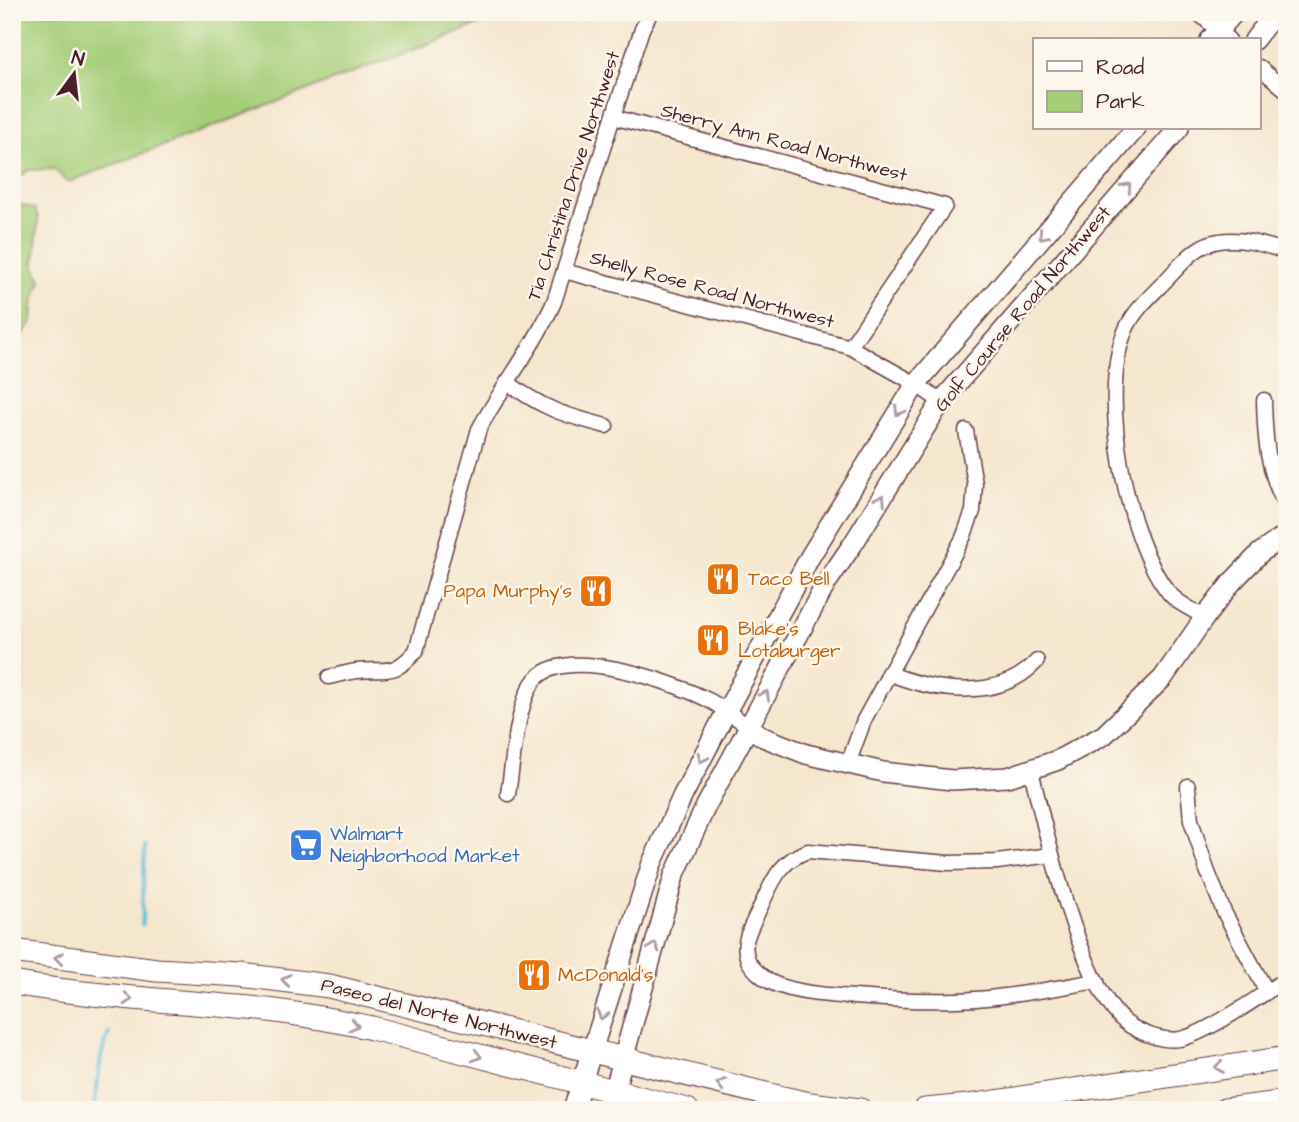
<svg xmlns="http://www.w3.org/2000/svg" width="1299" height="1122" font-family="'Architects Daughter',sans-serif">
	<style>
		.green { fill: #a6ce79; stroke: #787652; stroke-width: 2 }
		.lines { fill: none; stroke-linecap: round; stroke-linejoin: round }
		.stream { stroke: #5abcd9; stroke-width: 3.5 }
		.street-casing { stroke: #643d43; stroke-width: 17 }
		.secondary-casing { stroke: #643d43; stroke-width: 22 }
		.primary-casing { stroke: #643d43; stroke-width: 25 }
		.street { stroke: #fff; stroke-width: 14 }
		.secondary { stroke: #fff; stroke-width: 19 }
		.primary { stroke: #fff; stroke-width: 23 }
		.oneway { stroke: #ae9aa0 }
		.labels { text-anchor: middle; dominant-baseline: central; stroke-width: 5; stroke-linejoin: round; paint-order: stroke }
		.street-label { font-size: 19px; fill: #4a1f2b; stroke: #fbf7ec }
		.food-label { font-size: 19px; fill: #c56008; stroke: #fbf7ec; text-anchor: start }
		.shop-label { font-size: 19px; fill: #366cbe; stroke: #fbf7ec; text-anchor: start }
	</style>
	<rect width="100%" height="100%" fill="#fbf7ec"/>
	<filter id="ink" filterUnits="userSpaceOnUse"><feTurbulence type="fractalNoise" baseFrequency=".0143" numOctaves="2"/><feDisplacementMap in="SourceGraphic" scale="14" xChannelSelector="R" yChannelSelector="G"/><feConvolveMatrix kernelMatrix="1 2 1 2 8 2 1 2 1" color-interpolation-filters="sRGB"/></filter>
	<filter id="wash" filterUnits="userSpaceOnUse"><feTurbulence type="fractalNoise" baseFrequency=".00686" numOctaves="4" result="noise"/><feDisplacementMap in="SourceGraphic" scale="28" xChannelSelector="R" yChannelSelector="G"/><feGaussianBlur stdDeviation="1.57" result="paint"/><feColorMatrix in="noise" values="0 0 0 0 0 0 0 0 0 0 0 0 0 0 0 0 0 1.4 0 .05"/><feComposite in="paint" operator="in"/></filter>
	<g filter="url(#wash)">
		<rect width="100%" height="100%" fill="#f5e6ce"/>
		<g class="green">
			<path d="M12,12H511L68,182L54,169L29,170L12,182Z"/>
			<path d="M12,202L35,209L38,218L35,258L33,262L41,280L33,304L32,322L17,342L12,343Z"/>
		</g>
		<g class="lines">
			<g class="stream">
				<path d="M142,925L145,845"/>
				<path d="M94,1110L101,1056L109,1033"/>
			</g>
		</g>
	</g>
	<g filter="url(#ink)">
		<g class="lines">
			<g class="street-casing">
				<g id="street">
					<path d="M1197,12L1229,40"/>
					<path d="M1259,67L1287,91"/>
					<path d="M613,117L945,206L850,347"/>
					<path d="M564,271L850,347L916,384L941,402"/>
					<path d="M507,382C543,409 564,415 606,426"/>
					<path d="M1264,400C1265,441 1267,471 1287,509"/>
					<path d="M1205,617C1193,610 1178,604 1169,593C1126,540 1097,389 1127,327C1136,308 1154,293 1168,278C1183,263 1196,244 1219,241C1242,237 1265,245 1287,252"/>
					<path d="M888,673C935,692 1000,702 1037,661"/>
					<path d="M329,677C338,675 348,672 357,671C387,668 393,677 416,651L479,429C503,385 534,347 554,302L613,117L642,29L651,12"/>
					<path d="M848,764L864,720L963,538L973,511L975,484L966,431"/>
					<path d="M1031,770C1044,827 1081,987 1125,1022C1139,1033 1163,1042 1180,1039C1206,1034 1264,994 1287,978"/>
					<path d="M1188,786L1191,820L1207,870L1224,912L1267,992"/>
					<path d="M508,794C513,764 516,710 532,684C558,640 677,683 712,702C724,709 736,718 748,726"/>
					<path d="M1051,855L997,862L948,863L808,851C776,862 771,887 757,914C750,929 741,944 748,960C753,970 765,980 775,984C800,994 828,995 854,997C895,1000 935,1002 976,999C1017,996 1057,988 1097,981"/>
				</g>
			</g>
			<g class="secondary-casing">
				<g id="secondary">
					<path d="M1210,40L1235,12"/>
					<path d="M1254,40L1276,12"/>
					<path d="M748,726L763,737L806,754L883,772L952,780L1008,777L1058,760L1104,735L1163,678L1205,617L1232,582L1260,553L1287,534"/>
					<path d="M573,1110L652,863L683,795L726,712L811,555L916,384L1136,128"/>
					<path d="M609,1110L674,876L706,806L827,582L853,544L941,402L1179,128"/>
				</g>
			</g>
			<g class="primary-casing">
				<g id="primary">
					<path d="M12,951L157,970L241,975L329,986L778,1097L810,1104L860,1110"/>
					<path d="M12,983C88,996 164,1000 240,1007C285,1011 329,1019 372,1028L687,1110"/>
					<path d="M925,1110L968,1106L1287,1058"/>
					<path d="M1225,1110L1287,1102"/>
				</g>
			</g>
			<use href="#street" class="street"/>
			<use href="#secondary" class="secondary"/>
			<use href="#primary" class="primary"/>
		</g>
		<defs><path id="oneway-chevron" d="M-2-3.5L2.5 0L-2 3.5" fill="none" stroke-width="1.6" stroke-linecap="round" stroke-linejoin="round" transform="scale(1.75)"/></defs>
		<g class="oneway">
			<use href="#oneway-chevron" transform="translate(1127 187) rotate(-49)"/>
			<use href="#oneway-chevron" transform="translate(1043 235) rotate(131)"/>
			<use href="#oneway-chevron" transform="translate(899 411) rotate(122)"/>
			<use href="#oneway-chevron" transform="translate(881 499) rotate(-58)"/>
			<use href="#oneway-chevron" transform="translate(765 695) rotate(-61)"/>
			<use href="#oneway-chevron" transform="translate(702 758) rotate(117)"/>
			<use href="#oneway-chevron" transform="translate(654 947) rotate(-74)"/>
			<use href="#oneway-chevron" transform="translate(59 958) rotate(-172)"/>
			<use href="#oneway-chevron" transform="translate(286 980) rotate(-173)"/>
			<use href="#oneway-chevron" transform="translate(128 999) rotate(5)"/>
			<use href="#oneway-chevron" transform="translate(602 1015) rotate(108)"/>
			<use href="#oneway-chevron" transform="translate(354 1025) rotate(12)"/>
			<use href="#oneway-chevron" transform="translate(477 1056) rotate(15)"/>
			<use href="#oneway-chevron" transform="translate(1219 1067) rotate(172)"/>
			<use href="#oneway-chevron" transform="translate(721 1084) rotate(-166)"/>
		</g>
	</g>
	<defs>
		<g id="restaurant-square" transform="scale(1.75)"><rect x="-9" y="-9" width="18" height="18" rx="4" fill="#e8710a" stroke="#fbf7ec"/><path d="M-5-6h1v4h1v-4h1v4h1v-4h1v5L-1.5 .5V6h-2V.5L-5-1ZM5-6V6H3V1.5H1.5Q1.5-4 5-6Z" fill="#fff"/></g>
		<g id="supermarket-square" transform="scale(1.75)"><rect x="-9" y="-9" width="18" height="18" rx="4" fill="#3f7fe0" stroke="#fbf7ec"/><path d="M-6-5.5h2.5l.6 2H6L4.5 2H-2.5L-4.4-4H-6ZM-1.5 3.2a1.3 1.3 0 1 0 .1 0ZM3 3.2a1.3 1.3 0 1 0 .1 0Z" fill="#fff"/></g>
	</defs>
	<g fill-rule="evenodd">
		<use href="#restaurant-square" x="723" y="579"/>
		<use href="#restaurant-square" x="596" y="591"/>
		<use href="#restaurant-square" x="713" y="640"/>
		<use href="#supermarket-square" x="306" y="845"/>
		<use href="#restaurant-square" x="534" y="975"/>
	</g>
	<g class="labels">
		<g class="street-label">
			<text transform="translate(784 143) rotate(15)">Sherry Ann Road Northwest</text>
			<text transform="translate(574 176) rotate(-72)">Tia Christina Drive Northwest</text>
			<text transform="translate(712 290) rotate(15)">Shelly Rose Road Northwest</text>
			<text transform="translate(1023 309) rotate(-50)">Golf Course Road Northwest</text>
			<text transform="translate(439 1014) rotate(14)">Paseo del Norte Northwest</text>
		</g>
		<g class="food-label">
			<text x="748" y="579">Taco Bell</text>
			<text x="572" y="591" text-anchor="end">Papa Murphy's</text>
			<text x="738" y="629">Blake's<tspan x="738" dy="22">Lotaburger</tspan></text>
			<text x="558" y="975">McDonald's</text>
		</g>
		<g class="shop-label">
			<text x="330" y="834">Walmart<tspan x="330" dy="22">Neighborhood Market</tspan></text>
		</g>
	</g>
	<rect width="1299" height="1122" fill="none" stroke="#fbf7ec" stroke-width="42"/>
	<rect x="1033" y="38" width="228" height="91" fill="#fbf7ec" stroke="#b4a19f" stroke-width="2"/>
	<rect x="1047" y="61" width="35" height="10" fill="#ffffff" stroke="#b4a19f" stroke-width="2"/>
	<text x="1096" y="74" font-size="21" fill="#4a1f2b">Road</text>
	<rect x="1047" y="91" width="35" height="21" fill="#a6ce79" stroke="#b4a19f" stroke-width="2"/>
	<text x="1096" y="108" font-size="21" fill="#4a1f2b">Park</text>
	<g transform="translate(74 74) rotate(15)" stroke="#fbf7ec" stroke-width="5" paint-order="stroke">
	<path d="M0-5L12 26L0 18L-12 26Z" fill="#4a1f2b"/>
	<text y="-10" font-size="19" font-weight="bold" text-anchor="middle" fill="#4a1f2b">N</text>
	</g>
</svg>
